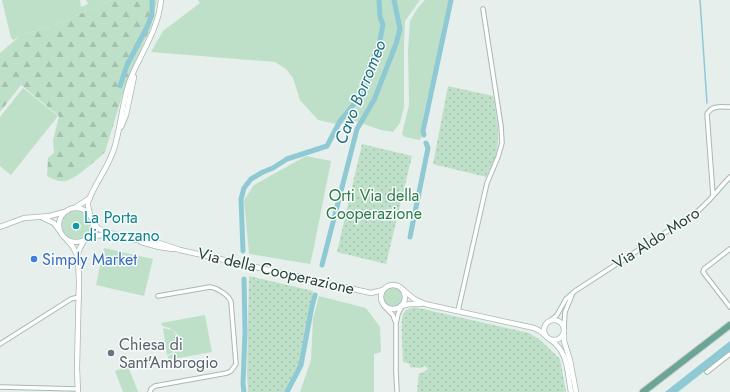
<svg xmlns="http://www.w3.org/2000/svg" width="730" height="392" font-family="Jost,sans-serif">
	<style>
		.grass { fill: #bfe0c8 }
		.forest { fill: url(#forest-firs) }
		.park { fill: url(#park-dots) }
		.water { fill: #8ec9d4 }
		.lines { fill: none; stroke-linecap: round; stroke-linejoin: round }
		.stream { stroke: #8ec9d4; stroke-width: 1.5 }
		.canal { stroke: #8ec9d4; stroke-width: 5 }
		.minor-casing { stroke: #a8b8b2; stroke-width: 5.5 }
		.tertiary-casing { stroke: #a8b8b2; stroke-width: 6 }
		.primary-casing { stroke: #c2cac8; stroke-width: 8 }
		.minor { stroke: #fff; stroke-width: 3.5 }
		.tertiary { stroke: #fff; stroke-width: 4.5 }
		.primary { stroke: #6aa596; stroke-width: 6 }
		.culture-dot { fill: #0f9aa8; stroke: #f7fbf9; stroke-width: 1.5 }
		.shop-dot { fill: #3f7fe0; stroke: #f7fbf9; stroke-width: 1.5 }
		.worship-dot { fill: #6b7280; stroke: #f7fbf9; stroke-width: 1.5 }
		.labels { text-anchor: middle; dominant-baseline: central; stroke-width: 3; stroke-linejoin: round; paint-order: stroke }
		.park-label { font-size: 16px; fill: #2d7a4b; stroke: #f7fbf9 }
		.culture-label { font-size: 16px; fill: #0d838f; stroke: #f7fbf9; text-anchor: start }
		.street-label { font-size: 16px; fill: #24423a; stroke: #f7fbf9 }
		.shop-label { font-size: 16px; fill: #366cbe; stroke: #f7fbf9; text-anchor: start }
		.worship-label { font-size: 16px; fill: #5b616d; stroke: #f7fbf9; text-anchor: start }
		.water-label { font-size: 17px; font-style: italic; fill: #1c6f80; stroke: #f7fbf9 }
	</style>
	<defs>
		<pattern id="forest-firs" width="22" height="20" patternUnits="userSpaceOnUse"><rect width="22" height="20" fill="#bfe0c8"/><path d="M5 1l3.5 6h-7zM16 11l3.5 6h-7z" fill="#a4c1ad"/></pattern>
		<pattern id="park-dots" width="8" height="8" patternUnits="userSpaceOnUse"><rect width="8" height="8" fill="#bfe0c8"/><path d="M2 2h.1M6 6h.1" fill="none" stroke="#a4c1ad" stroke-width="1.8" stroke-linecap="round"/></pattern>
	</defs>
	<rect width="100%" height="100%" fill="#e6efeb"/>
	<g class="grass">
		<path d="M2,0H80L81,7L88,4L86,0H112L50,27L21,35L14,40L11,38Z"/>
		<path d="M198,0H420L405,21L404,44V107L400,123L393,132L381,130L352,120L347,123L336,124L318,120L300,100L293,78L286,69L275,62L151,52L163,31L200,3Z"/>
		<path d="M425,0H450L424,113L422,137L419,140L405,137L402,134L409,105L408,50L410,21L417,9Z"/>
		<path d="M23,88L58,116L11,175L0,166V117Z"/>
		<path d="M306,156L331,161L313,252L310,264L249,254L244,200L254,185Z"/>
		<circle cx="76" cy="225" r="14"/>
		<path d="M104,248L153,259L144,296L96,285Z"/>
		<circle cx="393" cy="297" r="10"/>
		<path d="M319,296L366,308L380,327L381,352L374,354V392H300L311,360L313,319Z"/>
		<path d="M205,315L212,352L168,360V356C187,348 181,329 162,326L161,323Z"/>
		<path d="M163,328L172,330C182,338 179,351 167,355Z"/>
		<path d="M128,366L138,392H123L115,371Z"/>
	</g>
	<path class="forest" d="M112,0H157L151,27L133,66L123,93L105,152C99,158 73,181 65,181C58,182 53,179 47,176L48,158L54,153L53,140L59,116L21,85L0,112V53L21,35L50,27Z"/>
	<g class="park">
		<path d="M448,86L493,96C496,115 501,135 496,154C494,162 489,170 486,177L433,164Z"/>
		<path d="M362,144L412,156L386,264L337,252Z"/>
		<path d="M249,276L313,291L299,364L284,392H248L247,374Z"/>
		<path d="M414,307L529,333L539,339L560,359L566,392H417L419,373H422L428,369L425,366L421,368L410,367V364L403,362C403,353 400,321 403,314C405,310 410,308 414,307Z"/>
	</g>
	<path class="water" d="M730,341V351L678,392H665Z"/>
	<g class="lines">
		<path class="stream" d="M700,0L707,103"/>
		<g class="canal">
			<path d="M120,86L127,65L147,27L152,15V0"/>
			<path d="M424,135L423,131L451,0"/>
			<path d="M410,237L428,148L426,143"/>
			<path d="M243,251L241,199L244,188L251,179L263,172L273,168L287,159L327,146L340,121L354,104L362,92L370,66L379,45L383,25L380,17L379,0"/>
			<path d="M322,265L357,129L374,100L396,44L400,29L394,0"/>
			<path d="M244,279L245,332L243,384L244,392"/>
			<path d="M287,392L301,365L312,306L315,295"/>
		</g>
		<g class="minor-casing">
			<g id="minor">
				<path d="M713,195L707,114C712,105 721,107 730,107"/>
				<path d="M730,249L704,269L703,272L730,307"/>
				<path d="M384,306L393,315L395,321"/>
				<path d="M458,311L487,183L498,157L502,143L501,126L483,9"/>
				<path d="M550,321L557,315L566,299L575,291L694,214C708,204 718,189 730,177"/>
				<path d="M564,327L565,312L572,295"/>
				<path d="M0,344L71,299L79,297"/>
				<path d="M707,372L730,354"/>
				<path d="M0,387L78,389"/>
				<path d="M150,392L151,389L155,386L227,373L231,371L236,364L231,302C229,295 217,288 210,287L158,296"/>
				<path d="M397,392L396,372V324L398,314L404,302"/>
			</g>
		</g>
		<g class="tertiary-casing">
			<g id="tertiary">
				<path d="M121,127L126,115L134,77"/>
				<path d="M76,207L90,198"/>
				<circle cx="76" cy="225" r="17"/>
				<path d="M90,215L88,206V202C95,183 108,168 114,149C121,127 122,102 130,80C141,52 158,31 161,0"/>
				<path d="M43,218L54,223L59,230"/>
				<path d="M93,221L98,228L103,231L135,240"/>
				<path d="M0,227L24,218L50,216L64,212"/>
				<path d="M88,238L94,236L110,234"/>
				<path d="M132,239L159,243L180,250L371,293L383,290"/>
				<path d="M67,240L73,247L78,257L79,281L77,368L78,392"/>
				<path d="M141,242L159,247L173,249"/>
				<path d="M77,255L80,248L84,241"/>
				<circle cx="393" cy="297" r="12"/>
				<path d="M401,288L414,299L425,304L534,328L540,331L546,336"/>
				<path d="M401,306L410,304H421"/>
				<circle cx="554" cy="330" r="10"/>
				<path d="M564,335V341L570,360L576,392"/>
				<path d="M551,340C569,353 567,372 571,392"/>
			</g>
		</g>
		<g class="primary-casing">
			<path id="primary" d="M643,392L730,325"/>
		</g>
		<use href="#minor" class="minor"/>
		<use href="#tertiary" class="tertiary"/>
		<use href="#primary" class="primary"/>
	</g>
	<circle class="culture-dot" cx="76" cy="226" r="4"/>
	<circle class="shop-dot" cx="34" cy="259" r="4"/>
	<circle class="worship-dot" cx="111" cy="353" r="4"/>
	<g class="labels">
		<g class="park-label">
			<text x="374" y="195">Orti Via della<tspan x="374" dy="18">Cooperazione</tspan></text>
		</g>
		<g class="culture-label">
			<text x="84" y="217">La Porta<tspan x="84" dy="18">di Rozzano</tspan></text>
		</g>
		<g class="street-label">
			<text transform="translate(656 238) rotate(-33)">Via Aldo Moro</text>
			<text transform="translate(276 271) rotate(13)">Via della Cooperazione</text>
		</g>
		<g class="shop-label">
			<text x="42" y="259">Simply Market</text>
		</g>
		<g class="worship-label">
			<text x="119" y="344">Chiesa di<tspan x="119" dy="18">Sant'Ambrogio</tspan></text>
		</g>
		<g class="water-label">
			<text transform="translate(360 92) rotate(-68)">Cavo Borromeo</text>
		</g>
	</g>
</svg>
